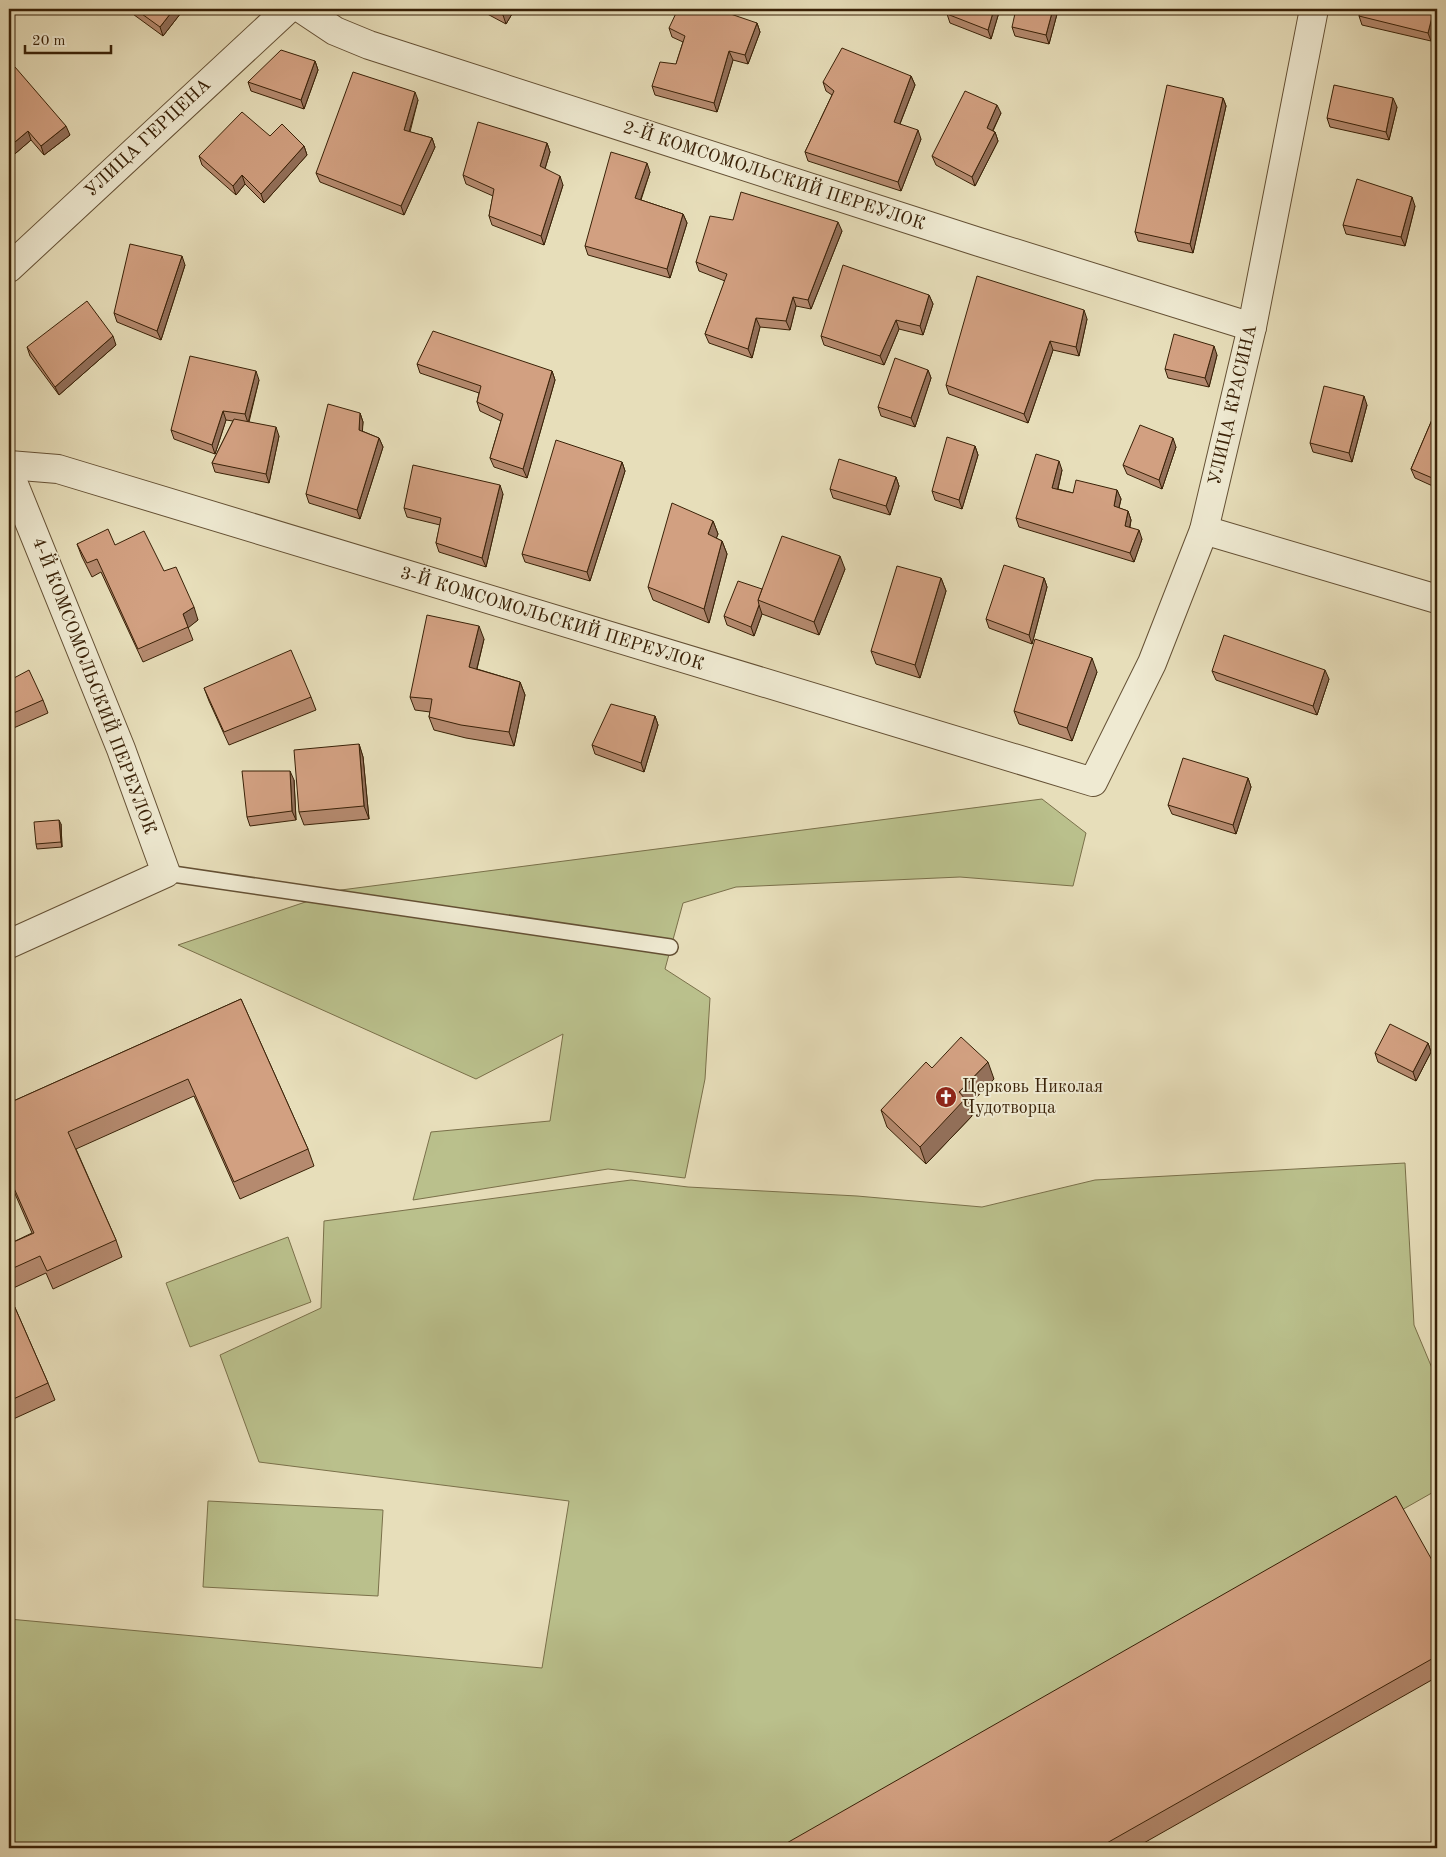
<svg xmlns="http://www.w3.org/2000/svg" width="1446" height="1857" font-family="'Old Standard TT',serif">
	<style>
		.green { fill: #bac08c; stroke: #7a704a }
		.lines { fill: none; stroke-linecap: round; stroke-linejoin: round }
		.service-casing { stroke: #645034; stroke-width: 18 }
		.minor-casing { stroke: #645034; stroke-width: 30 }
		.service { stroke: #efead2; stroke-width: 15 }
		.minor { stroke: #efead2; stroke-width: 28 }
		.wall { fill: #b58a6f; stroke: #392107 }
		.shaded-wall { fill: #93705a; stroke: #392107 }
		.building { fill: #d2a081; stroke: #392107 }
		.labels { text-anchor: middle; dominant-baseline: central; stroke-width: 4; stroke-linejoin: round; paint-order: stroke }
		.street-label { font-size: 18px; fill: #392107; stroke: #efead2 }
		.poi-label { font-size: 18px; fill: #392107; stroke: #efead2; text-anchor: start }
	</style>
	<rect width="100%" height="100%" fill="#e7deba"/>
	<filter id="stains"><feTurbulence type="fractalNoise" baseFrequency=".004" numOctaves="4"/><feColorMatrix values="0 0 0 0 .2 0 0 0 0 .09 0 0 0 0 .02 0 0 0 .5 -.17"/></filter>
	<radialGradient id="worn" r=".72"><stop offset=".6" stop-color="#630" stop-opacity="0"/><stop offset="1" stop-color="#630" stop-opacity=".3"/></radialGradient>
	<g class="green">
		<path d="M1042,799L1086,833L1073,886L960,877L736,887L683,903L665,969L710,998L705,1079L685,1178L608,1169L413,1200L431,1132L550,1121L563,1034L476,1079L178,945L341,890Z"/>
		<path d="M1405,1163L1414,1325L1437,1380V1490L806,1848H9V1619L542,1668L569,1501L259,1462L220,1355L321,1308L324,1221L631,1180L688,1187L857,1196L982,1207L1095,1180Z"/>
		<path d="M288,1237L311,1302L190,1347L166,1283Z"/>
		<path d="M208,1501L383,1510L378,1596L203,1587Z"/>
	</g>
	<g class="lines">
		<g class="service-casing">
			<path id="service" d="M166,873L670,947"/>
		</g>
		<g class="minor-casing">
			<g id="minor">
				<path d="M302,9L335,31L369,45L979,242L1252,327"/>
				<path d="M9,268L288,9"/>
				<path d="M9,465L58,469L1093,782L1152,663L1204,530L1252,327L1314,9"/>
				<path d="M9,472L121,749L166,873L9,944"/>
				<path d="M1204,530L1437,599"/>
			</g>
		</g>
		<use href="#service" class="service"/>
		<use href="#minor" class="minor"/>
	</g>
	<g class="wall">
		<path d="M126,9H184L163,36Z"/>
		<path d="M478,9H515L506,24Z"/>
		<path d="M949,9H1000L991,39L950,23L947,14Z"/>
		<path d="M1437,9V19L1431,41L1362,25L1359,16Z"/>
		<path d="M1057,14L1049,44L1015,36L1012,27Z"/>
		<path d="M757,23L760,32L748,64L733,60L717,112L655,95L652,86L676,64L683,42L672,37L669,28Z"/>
		<path d="M315,61L318,70L304,109L251,91L248,82Z"/>
		<path d="M9,72L70,135L44,155L31,140L9,159Z"/>
		<path d="M911,76L915,85L900,124L921,139L901,191L808,161L805,152L832,95L826,91L823,82Z"/>
		<path d="M1223,98L1226,106L1193,253L1138,241L1135,232Z"/>
		<path d="M418,100L410,132L432,138L435,147L404,215L320,182L316,173Z"/>
		<path d="M1397,107L1389,140L1330,127L1327,118Z"/>
		<path d="M1001,113L993,131L995,132L998,141L975,186L936,165L932,156Z"/>
		<path d="M270,136L304,146L307,155L264,203L245,184L236,195L202,165L199,156Z"/>
		<path d="M547,143L550,152L545,169L563,185L544,245L492,225L489,216L493,196L466,184L463,175Z"/>
		<path d="M650,172L641,200L683,214L687,223L670,278L588,255L585,246Z"/>
		<path d="M1415,206L1405,246L1346,234L1343,225Z"/>
		<path d="M733,220L842,231L811,309L796,306L790,330L760,327L752,358L709,343L705,334L725,281L699,271L696,262Z"/>
		<path d="M185,265L161,340L117,322L114,313Z"/>
		<path d="M929,295L933,304L923,335L899,329L884,365L824,345L821,336Z"/>
		<path d="M1087,319L1079,356L1053,350L1028,423L949,394L946,385Z"/>
		<path d="M116,345L59,395L30,356L27,347Z"/>
		<path d="M1217,355L1209,387L1168,378L1165,369Z"/>
		<path d="M417,364L552,371L555,380L527,478L494,467L490,458L501,421L480,411L477,402L479,393L420,373Z"/>
		<path d="M928,370L931,378L915,427L881,416L878,407Z"/>
		<path d="M259,380L249,422L279,436L269,483L215,472L212,463L233,421L226,420L215,454L174,439L171,430Z"/>
		<path d="M1367,405L1352,462L1313,452L1310,443Z"/>
		<path d="M1437,408V488L1415,478L1411,469Z"/>
		<path d="M360,413L363,422L362,431L379,438L383,447L360,519L309,503L306,494Z"/>
		<path d="M975,446L978,455L962,509L935,500L932,491Z"/>
		<path d="M1176,447L1162,489L1127,474L1123,465Z"/>
		<path d="M622,462L625,471L590,581L525,562L522,554Z"/>
		<path d="M1062,470L1058,489L1073,493L1117,490L1121,499L1119,508L1128,511L1131,520L1130,527L1142,539L1134,562L1019,527L1016,518Z"/>
		<path d="M896,477L899,486L890,515L833,498L830,489Z"/>
		<path d="M503,494L486,567L439,552L436,543L440,525L407,517L404,508Z"/>
		<path d="M713,521L718,534L716,538L722,541L727,554L709,623L653,600L648,587Z"/>
		<path d="M77,544L115,545L164,571L198,620L188,627L193,640L143,662L101,572L92,577L82,557Z"/>
		<path d="M845,569L819,635L762,614L754,636L727,625L724,616L762,589Z"/>
		<path d="M941,578L946,591L920,678L876,664L871,651Z"/>
		<path d="M1044,578L1047,587L1032,644L989,628L986,619Z"/>
		<path d="M484,639L477,669L520,682L525,695L514,746L466,738L434,730L429,717L430,712L415,710L410,697Z"/>
		<path d="M9,668L14,678L43,700L48,713L9,730Z"/>
		<path d="M1212,671L1329,679L1317,715L1216,680Z"/>
		<path d="M1097,672L1072,741L1019,724L1014,711Z"/>
		<path d="M204,688L311,697L316,710L229,745L209,701Z"/>
		<path d="M655,716L658,725L644,772L595,754L592,745Z"/>
		<path d="M359,744L363,757L369,819L304,825L299,812Z"/>
		<path d="M1248,778L1251,787L1236,834L1172,814L1168,805Z"/>
		<path d="M294,780L296,820L250,826L247,817Z"/>
		<path d="M61,824L62,847L37,849L36,844Z"/>
		<path d="M241,999L308,1149L314,1166L240,1199L194,1096L76,1149L116,1240L122,1257L53,1289L46,1273L9,1290V1244L32,1233L9,1180V1103Z"/>
		<path d="M1428,1043L1431,1052L1416,1081L1378,1062L1375,1053Z"/>
		<path d="M932,1068L994,1079L968,1106L972,1116L926,1164L887,1127L881,1110Z"/>
		<path d="M9,1294L48,1383L55,1400L9,1421Z"/>
		<path d="M1437,1569V1677L1135,1848H778Z"/>
	</g>
	<g class="shaded-wall">
		<path d="M174,9H184L163,36L160,27Z"/>
		<path d="M506,9H515L506,24L503,15Z"/>
		<path d="M994,9H1000L991,39L988,30Z"/>
		<path d="M1053,9H1055L1057,14L1049,44L1046,35Z"/>
		<path d="M1434,9H1437V19L1431,41L1428,33Z"/>
		<path d="M757,23L760,32L748,64L745,55Z"/>
		<path d="M729,51L733,60L717,112L714,103Z"/>
		<path d="M315,61L318,70L304,109L301,100Z"/>
		<path d="M911,76L915,85L897,131L894,122Z"/>
		<path d="M415,92L418,100L407,139L404,130Z"/>
		<path d="M1223,98L1226,106L1193,253L1190,244Z"/>
		<path d="M1393,98L1397,107L1389,140L1386,132Z"/>
		<path d="M997,105L1001,113L990,136L987,128Z"/>
		<path d="M66,126L70,135L44,155L41,146Z"/>
		<path d="M918,130L921,139L901,191L898,182Z"/>
		<path d="M28,131L31,140L9,159V147Z"/>
		<path d="M995,132L998,141L975,186L972,177Z"/>
		<path d="M432,138L435,147L404,215L401,206Z"/>
		<path d="M547,143L550,152L543,175L540,166Z"/>
		<path d="M304,146L307,155L264,203L261,194Z"/>
		<path d="M647,163L650,172L638,207L635,198Z"/>
		<path d="M242,175L245,184L236,195L233,186Z"/>
		<path d="M560,176L563,185L544,245L541,236Z"/>
		<path d="M1412,197L1415,206L1405,246L1401,237Z"/>
		<path d="M683,214L687,223L670,278L667,269Z"/>
		<path d="M838,222L842,231L811,309L808,300Z"/>
		<path d="M182,256L185,265L161,340L157,331Z"/>
		<path d="M929,295L933,304L923,335L920,326Z"/>
		<path d="M793,297L796,306L790,330L786,321Z"/>
		<path d="M1084,310L1087,319L1079,356L1076,347Z"/>
		<path d="M756,318L760,327L752,358L748,349Z"/>
		<path d="M896,320L899,329L884,365L880,356Z"/>
		<path d="M113,336L116,345L59,395L55,387Z"/>
		<path d="M1050,341L1053,350L1028,423L1024,414Z"/>
		<path d="M1214,346L1217,355L1209,387L1205,378Z"/>
		<path d="M928,370L931,378L915,427L911,418Z"/>
		<path d="M256,371L259,380L248,423L245,414Z"/>
		<path d="M552,371L555,380L527,478L523,469Z"/>
		<path d="M1364,396L1367,405L1352,462L1349,453Z"/>
		<path d="M223,411L226,420L215,454L212,445Z"/>
		<path d="M360,413L363,422L362,438L359,430Z"/>
		<path d="M276,427L279,436L269,483L266,474Z"/>
		<path d="M379,438L383,447L360,519L357,510Z"/>
		<path d="M1173,438L1176,447L1162,489L1159,480Z"/>
		<path d="M975,446L978,455L962,509L959,500Z"/>
		<path d="M1059,461L1062,470L1056,496L1052,488Z"/>
		<path d="M622,462L625,471L590,581L587,572Z"/>
		<path d="M896,477L899,486L890,515L886,506Z"/>
		<path d="M500,485L503,494L486,567L482,558Z"/>
		<path d="M1117,490L1121,499L1117,515L1114,506Z"/>
		<path d="M1128,511L1131,520L1128,535L1125,526Z"/>
		<path d="M713,521L718,534L713,547L708,534Z"/>
		<path d="M1139,530L1142,539L1134,562L1130,553Z"/>
		<path d="M722,541L727,554L709,623L704,609Z"/>
		<path d="M840,556L845,569L819,635L814,622Z"/>
		<path d="M941,578L946,591L920,678L915,665Z"/>
		<path d="M1044,578L1047,587L1032,644L1029,635Z"/>
		<path d="M759,605L762,614L754,636L751,627Z"/>
		<path d="M194,607L198,620L188,628L183,614Z"/>
		<path d="M479,626L484,639L474,680L469,667Z"/>
		<path d="M1092,658L1097,672L1072,741L1067,728Z"/>
		<path d="M1325,670L1329,679L1317,715L1313,706Z"/>
		<path d="M520,682L525,695L514,746L509,732Z"/>
		<path d="M655,716L658,725L644,772L641,763Z"/>
		<path d="M359,744L363,757L369,819L364,806Z"/>
		<path d="M290,771L294,780L296,820L292,811Z"/>
		<path d="M1248,778L1251,787L1236,834L1233,825Z"/>
		<path d="M59,820L61,824L62,847L61,842Z"/>
		<path d="M1428,1043L1431,1052L1416,1081L1413,1072Z"/>
		<path d="M988,1062L994,1079L968,1106L972,1116L926,1164L920,1147L959,1092Z"/>
	</g>
	<g class="building">
		<path d="M135,9H174L160,27Z"/>
		<path d="M491,9H506L503,15Z"/>
		<path d="M678,9H716L757,23L745,55L729,51L714,103L652,86L660,62L676,64L685,36L669,28Z"/>
		<path d="M949,9H994L988,30L947,14Z"/>
		<path d="M1016,9H1053L1046,35L1012,27Z"/>
		<path d="M1360,9H1434L1428,33L1359,16Z"/>
		<path d="M842,48L911,76L894,122L918,130L898,182L805,152L834,91L823,82Z"/>
		<path d="M281,50L315,61L301,100L248,82Z"/>
		<path d="M15,67L66,126L41,146L28,131L9,147V72Z"/>
		<path d="M353,72L415,92L404,130L432,138L401,206L316,173Z"/>
		<path d="M1167,85L1223,98L1190,244L1135,232Z"/>
		<path d="M1334,85L1393,98L1386,132L1327,118Z"/>
		<path d="M965,91L997,105L987,128L995,132L972,177L932,156Z"/>
		<path d="M242,112L270,136L282,124L304,146L261,194L242,175L233,186L199,156Z"/>
		<path d="M478,122L547,143L540,166L560,176L541,236L489,216L494,189L463,175Z"/>
		<path d="M611,152L647,163L635,198L683,214L667,269L585,246Z"/>
		<path d="M1357,179L1412,197L1401,237L1343,225Z"/>
		<path d="M741,192L838,222L808,300L793,297L786,321L756,318L748,349L705,334L727,274L696,262L710,216L733,220Z"/>
		<path d="M130,244L182,256L157,331L114,313Z"/>
		<path d="M843,265L929,295L920,326L896,320L880,356L821,336Z"/>
		<path d="M977,276L1084,310L1076,347L1050,341L1024,414L946,385Z"/>
		<path d="M87,301L113,336L55,387L27,347Z"/>
		<path d="M433,331L552,371L523,469L490,458L503,414L477,402L481,386L417,364Z"/>
		<path d="M1174,334L1214,346L1205,378L1165,369Z"/>
		<path d="M190,356L256,371L245,414L223,411L212,445L171,430Z"/>
		<path d="M895,358L928,370L911,418L878,407Z"/>
		<path d="M1324,386L1364,396L1349,453L1310,443Z"/>
		<path d="M328,404L360,413L359,430L379,438L357,510L306,494Z"/>
		<path d="M1437,408V480L1411,469Z"/>
		<path d="M234,419L276,427L266,474L212,463Z"/>
		<path d="M1140,425L1173,438L1159,480L1123,465Z"/>
		<path d="M947,437L975,446L959,500L932,491Z"/>
		<path d="M556,440L622,462L587,572L522,554Z"/>
		<path d="M1036,454L1059,461L1052,488L1073,493L1076,480L1117,490L1114,506L1128,511L1125,526L1139,530L1130,553L1016,518Z"/>
		<path d="M839,459L896,477L886,506L830,489Z"/>
		<path d="M413,465L500,485L482,558L436,543L441,518L404,508Z"/>
		<path d="M672,503L713,521L708,534L722,541L704,609L648,587Z"/>
		<path d="M108,529L115,545L144,531L164,571L176,567L194,607L183,614L188,627L138,649L97,559L87,563L77,544Z"/>
		<path d="M782,536L840,556L814,622L758,600Z"/>
		<path d="M1004,565L1044,578L1029,635L986,619Z"/>
		<path d="M897,566L941,578L915,665L871,651Z"/>
		<path d="M738,581L762,589L758,600L759,605L751,627L724,616Z"/>
		<path d="M427,615L479,626L469,667L520,682L509,732L461,725L429,717L432,699L410,697Z"/>
		<path d="M1224,635L1325,670L1313,706L1212,671Z"/>
		<path d="M1035,639L1092,658L1067,728L1014,711Z"/>
		<path d="M291,650L311,697L224,732L204,688Z"/>
		<path d="M9,668L14,678L29,670L43,700L9,715Z"/>
		<path d="M611,704L655,716L641,763L592,745Z"/>
		<path d="M359,744L364,806L299,812L294,750Z"/>
		<path d="M1183,758L1248,778L1233,825L1168,805Z"/>
		<path d="M242,771H290L292,811L247,817Z"/>
		<path d="M59,820L61,842L36,844L34,822Z"/>
		<path d="M241,999L308,1149L234,1182L188,1079L68,1132L116,1240L47,1271L40,1256L9,1270V1244L34,1233L9,1177V1103Z"/>
		<path d="M1390,1024L1428,1043L1413,1072L1375,1053Z"/>
		<path d="M961,1037L988,1062L959,1092L965,1099L920,1147L881,1110L926,1062L932,1068Z"/>
		<path d="M9,1294L48,1383L9,1401Z"/>
		<path d="M1396,1496L1437,1569V1656L1098,1848H778Z"/>
	</g>
	<defs>
		<g id="church-disc" transform="scale(1.125)"><circle r="9.5" fill="#8f2418" stroke="#efead2"/><path d="M-1.2-6h2.4v3.5h3.3v2.4h-3.3V6h-2.4V-.1h-3.3v-2.4h3.3Z" fill="#fff"/></g>
	</defs>
	<g fill-rule="evenodd">
		<use href="#church-disc" x="946" y="1097"/>
	</g>
	<g class="labels">
		<g class="street-label">
			<text transform="translate(148 138) rotate(-43)">УЛИЦА ГЕРЦЕНА</text>
			<text transform="translate(774 176) rotate(18)">2-Й КОМСОМОЛЬСКИЙ ПЕРЕУЛОК</text>
			<text transform="translate(1233 405) rotate(-77)">УЛИЦА КРАСИНА</text>
			<text transform="translate(552 619) rotate(17)">3-Й КОМСОМОЛЬСКИЙ ПЕРЕУЛОК</text>
			<text transform="translate(94 686) rotate(69)">4-Й КОМСОМОЛЬСКИЙ ПЕРЕУЛОК</text>
		</g>
		<g class="poi-label">
			<text x="962" y="1087">Церковь Николая<tspan x="962" dy="21">Чудотворца</tspan></text>
		</g>
	</g>
	<rect width="1446" height="1857" fill="none" stroke="#e7deba" stroke-width="30"/>
	<rect x="10" y="10" width="1426" height="1837" fill="none" stroke="#392107" stroke-width="2.5"/>
	<rect x="15" y="15" width="1416" height="1827" fill="none" stroke="#392107"/>
	<path d="M25 45v8h86v-8" fill="none" stroke="#392107" stroke-width="2.5"/>
	<text x="32" y="45" font-size="15" fill="#392107" stroke="#efead2" stroke-width="4" paint-order="stroke">20 m</text>
	<rect width="100%" height="100%" filter="url(#stains)"/>
	<rect width="100%" height="100%" fill="url(#worn)"/>
</svg>
